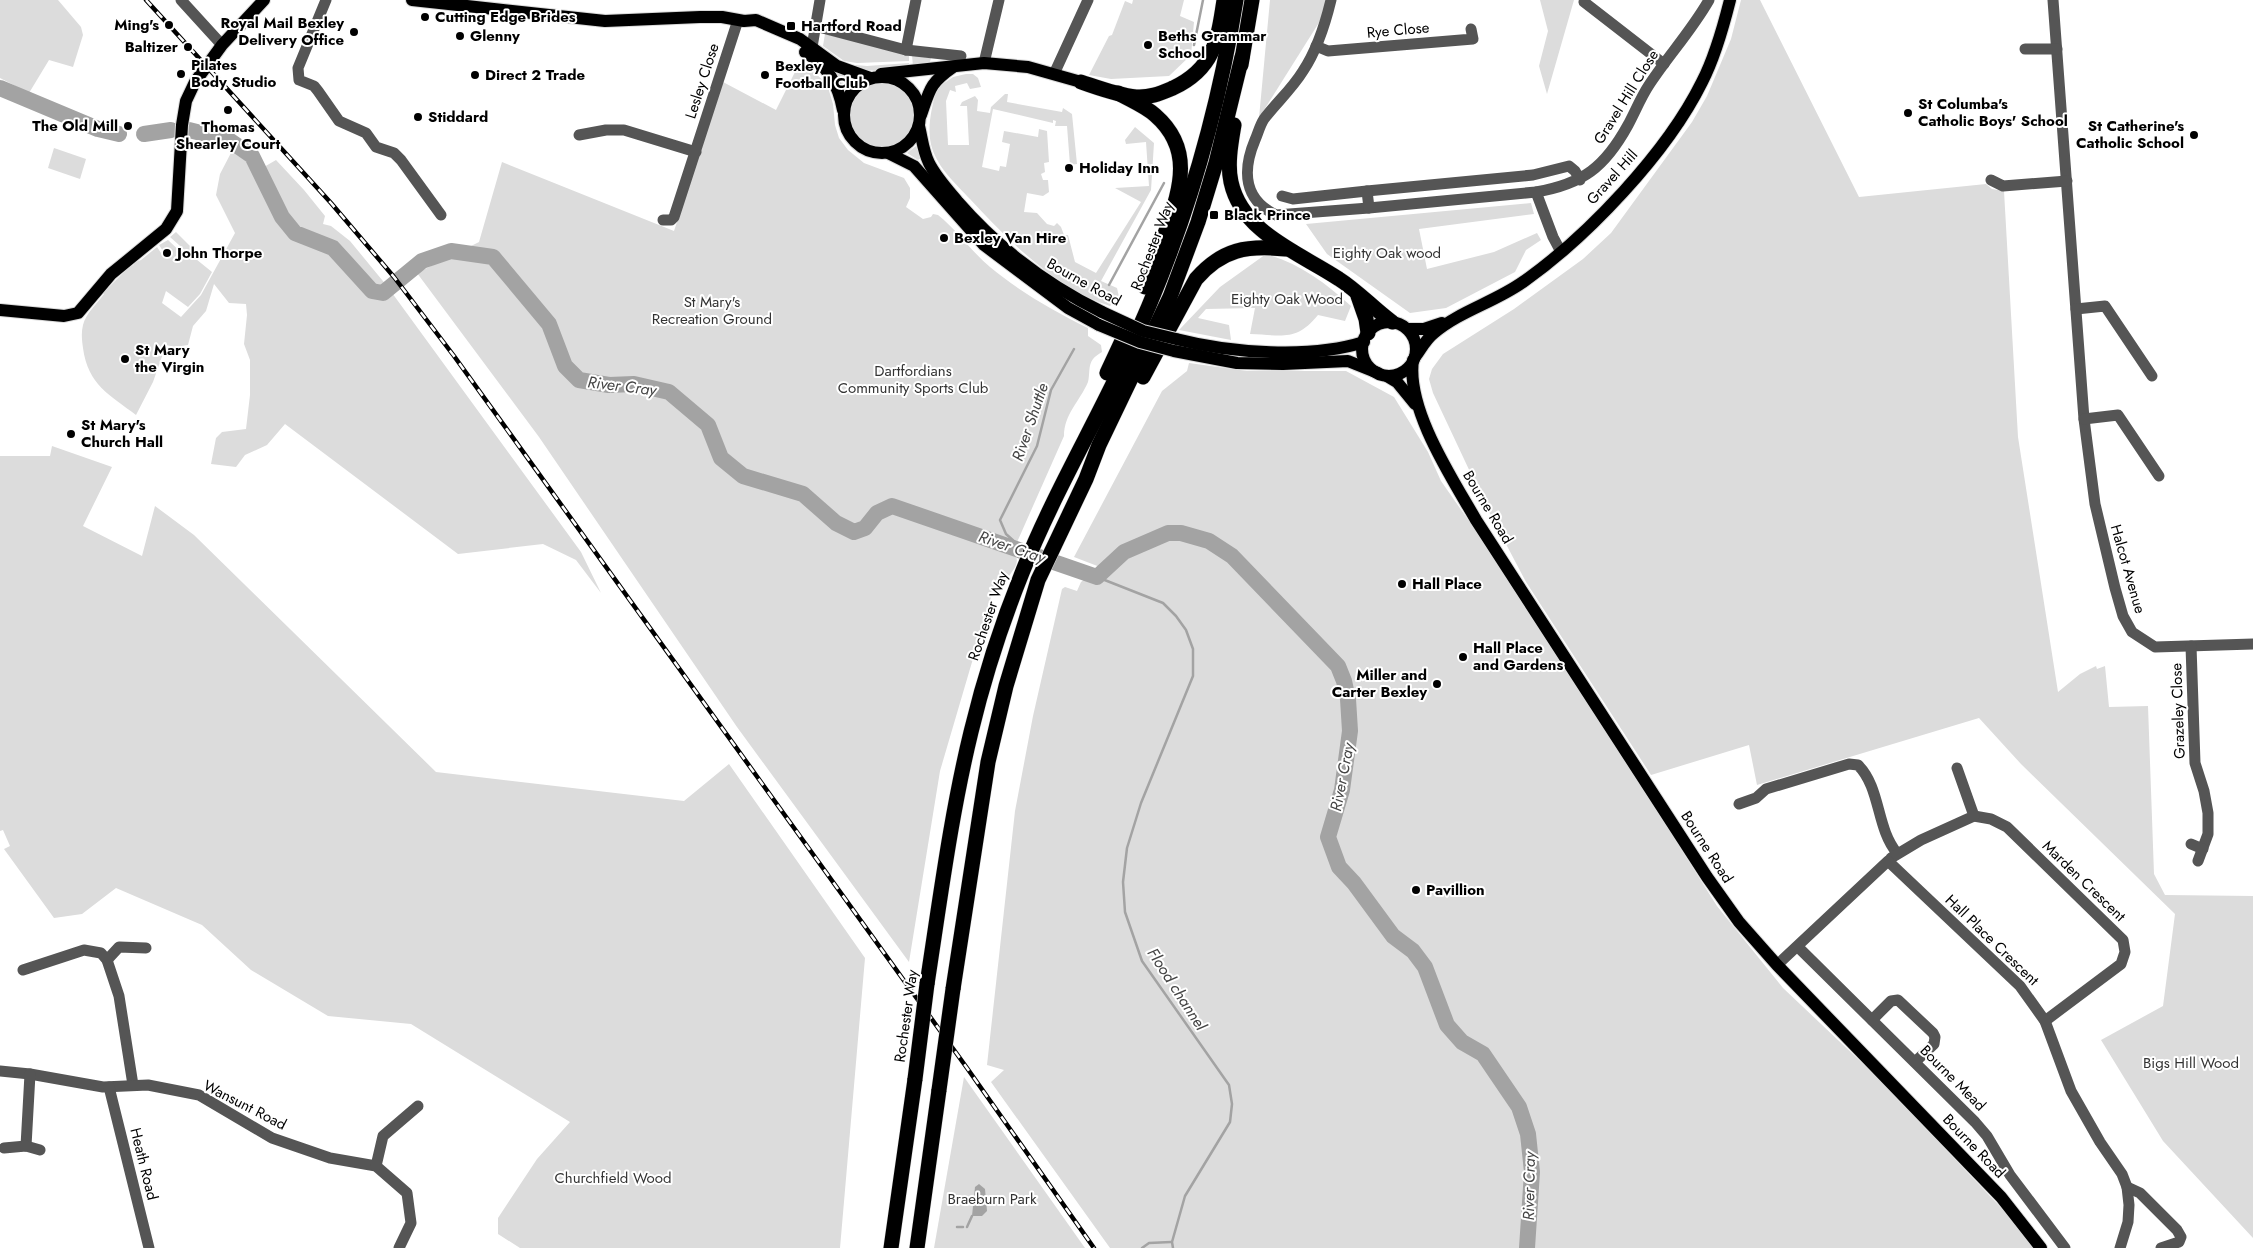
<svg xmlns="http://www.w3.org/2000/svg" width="2253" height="1248" font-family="Jost,sans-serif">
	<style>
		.green { fill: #dcdcdc }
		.water { fill: #a3a3a3 }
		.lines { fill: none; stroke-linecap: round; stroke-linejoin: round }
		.stream { stroke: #a3a3a3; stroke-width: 2.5 }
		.river { stroke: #a3a3a3; stroke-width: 16 }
		.major-casing { stroke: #dbdbdb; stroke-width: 14 }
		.highway-casing { stroke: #dbdbdb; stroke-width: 16 }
		.minor { stroke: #555; stroke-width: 11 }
		.major { stroke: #000; stroke-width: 12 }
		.highway { stroke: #000; stroke-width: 15 }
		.rail-casing { stroke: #000; stroke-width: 4.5 }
		.rail { stroke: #fff; stroke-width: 2.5; stroke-dasharray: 8; stroke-linecap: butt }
		.major-bridge-casing { stroke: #dbdbdb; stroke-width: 14; stroke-linecap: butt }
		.highway-bridge-casing { stroke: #dbdbdb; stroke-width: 16; stroke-linecap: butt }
		.major-bridge { stroke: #000; stroke-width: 12 }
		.highway-bridge { stroke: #000; stroke-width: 15 }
		.poi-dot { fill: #000; stroke: #fff; stroke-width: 2 }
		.labels { text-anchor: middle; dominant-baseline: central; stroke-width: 4; stroke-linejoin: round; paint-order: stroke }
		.poi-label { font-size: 15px; font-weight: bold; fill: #000; stroke: #fff; text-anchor: start }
		.street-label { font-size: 15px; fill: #000; stroke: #fff }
		.park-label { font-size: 15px; fill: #333; stroke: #fff }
		.water-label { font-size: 16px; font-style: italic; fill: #444; stroke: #fff }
	</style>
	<rect width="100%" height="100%" fill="#fff"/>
	<g class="green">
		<path d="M0,0H58L81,27L83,35L73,67L49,60L29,93L0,78Z"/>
		<path d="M1133,0H1184L1180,16L1194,22L1191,55L1169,76L1111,79L1089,75L1109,36L1112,35L1125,1L1132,4Z"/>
		<path d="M1270,0H1327L1325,13L1259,118Z"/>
		<path d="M1540,0H1574L1547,94L1539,66L1548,31Z"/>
		<path d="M1741,0H1760L1859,197L1986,184L1992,189L2004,191L2018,437L2058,692L2080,674L2096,666L2097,669L2105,666L2109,707L2148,706L2154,874L2165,895L2253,896V1238L2163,1141L2101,1040L2163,1006L2175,914L2021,764L1979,718L1757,785L1749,745L1651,775L1526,582L1487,508L1433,393L1429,379L1432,369L1443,354L1514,309L1583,259L1611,233L1692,122L1707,96L1731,39Z"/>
		<path d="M825,34L909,54V61L857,63L844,61L823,46Z"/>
		<path d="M912,55L931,58L929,65L913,67Z"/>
		<path d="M801,60L827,84L833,104L835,125L839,138L848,150L864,163L904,178L910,188V198L906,207L923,219L931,217L933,214L938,215C957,230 971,251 990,267C1020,292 1054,311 1088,328V336L1101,345L1102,352C1099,354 1095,356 1093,359C1088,365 1090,375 1088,382C1080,401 1064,414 1064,436L1014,549C1016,554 1018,560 1016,565C1013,572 998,591 992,594L940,771L909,962L737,727L539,437L417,273L479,242L502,162L674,231L723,82L776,110Z"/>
		<path d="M909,63V66C890,71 861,74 844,64L867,66Z"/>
		<path d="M832,68L849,77L852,86L849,90H844Z"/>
		<path d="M966,74H973L978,78L981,87L970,89L967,83L955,86L956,92L950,90L946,101L948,145H969L967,106H960L962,102L975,96L978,100L977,111L990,113L991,107L1005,94H1008L1007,102L1062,112L1063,108L1072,114L1077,164L1070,165L1067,126H1055L1056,121L1053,120V123L993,109L982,167L999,171L1000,166L1006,167L1010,144L1002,142L1004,131L1038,137L1039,129L1047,131L1049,162L1044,163L1045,172L1041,174L1043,180H1048L1049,192L1043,196L1027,193L1024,212L1037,213L1047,224L1054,226L1057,223L1061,227L1064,235H1068L1075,262L1096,273L1141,202L1115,188L1149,186L1146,142L1126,144L1125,140L1135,127L1154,143L1151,190L1101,281L1117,288L1119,297L1110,306C1056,289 1008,240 970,199C956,184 938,168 932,148C926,129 932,106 937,88L953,77Z"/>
		<circle cx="882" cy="115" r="32"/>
		<path d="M916,146L921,158L918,160L907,153Z"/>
		<path d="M54,148L86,159L80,179L48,168Z"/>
		<path d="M233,149L247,157L254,169L264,167L276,160L304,190L325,216L323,224L331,226L350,241L387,286L581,552L601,593L576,560L543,544L458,554L285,424L267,445L245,455L236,467L211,464L216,438L222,432L246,429L250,395V360L244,344L247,315L246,304L229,303L214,284L206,311L193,326L188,345L175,347L166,345L153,382L136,415C110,395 88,385 83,348C82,341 81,333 83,325C86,313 96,305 104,294L103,293L130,266L134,265L133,263L141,260L157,247L163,256L165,254L159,245L168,240L185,256L188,253L170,237L176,232L191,247V255L212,272L200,294L188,307L166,291L162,303L181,317L201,295L235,233L216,195L220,174Z"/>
		<path d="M1531,203L1534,214L1419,229L1427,269L1494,252L1537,233L1541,240L1526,250L1515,272L1446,308L1410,313L1327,254L1306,224Z"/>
		<path d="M1266,254C1299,263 1326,283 1351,306L1345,321L1318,315C1296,342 1282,335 1250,334L1255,308L1206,309L1198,318L1229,325L1231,340L1179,330L1220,287Z"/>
		<path d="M1189,363L1247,371H1346L1394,397L1428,452L1441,481L1515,587L1717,906L1783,988L1876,1076L2006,1213L2034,1248H1110L991,1082L1004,1070L987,1065L1015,811L1033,716L1062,589L1065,587L1077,591L1081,582L1100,567L1074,557L1162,391L1187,371Z"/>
		<path d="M52,446L112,467L83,526L142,556L155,506L194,535L436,772L684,801L729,764L865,958L840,1248H520L498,1234V1218L537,1159L570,1122L411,1024L328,1016L251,970L202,925L116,888L82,914L54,918L4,849L10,846L3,830L0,831V456H50Z"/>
		<path d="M964,1077L1085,1248H934Z"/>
	</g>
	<path class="water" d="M979,1184L985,1189L987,1211L982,1216H972L975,1187Z"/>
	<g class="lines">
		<g class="stream">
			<path d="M1194,45L1203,0"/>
			<path d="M1109,285L1164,183"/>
			<path d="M1025,551L1006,534L1000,520L1037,446L1051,390L1074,349"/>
			<path d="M1097,577L1163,603L1176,616L1186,630L1193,649V676L1141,803L1127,848L1123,882L1125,912L1142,961L1229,1085L1232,1104L1230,1122L1185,1196L1172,1242L1173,1248"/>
			<path d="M957,1227H963"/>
			<path d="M967,1227L972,1216"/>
			<path d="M1142,1248L1149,1243L1171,1242"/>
		</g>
		<g class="river">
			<path d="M0,88L98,129L119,134"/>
			<path d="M189,130L229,140L252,156L282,217L295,233L333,248L372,291L383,293L422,261L451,251L493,257L549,324L565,366L579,380L609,385L634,384L669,392L708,425L721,458L743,476L803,494L836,523L854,532L865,528L877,513L892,506L1097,577L1124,552L1168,533H1181L1209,541L1232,556L1338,666L1344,681L1348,699L1350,731L1342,790L1328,837L1339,867L1354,883L1393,936L1413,951L1425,967L1447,1025L1462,1042L1483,1054L1519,1107L1528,1134L1532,1172L1527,1248"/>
			<path d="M144,134L171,130"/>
		</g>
		<g class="major-casing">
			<g id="major">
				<path d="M412,0L605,21L700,17H722L744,21L756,20L800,39L837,66L870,78"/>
				<path d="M805,52C828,66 838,84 843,110"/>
				<path d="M881,74L984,63L1028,67L1081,82"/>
				<circle cx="882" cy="115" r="38"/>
				<path d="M921,115C930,89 930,83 953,67"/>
				<path d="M919,126C922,138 923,151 929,163C936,177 948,190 958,202C999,249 1047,285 1102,312"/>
				<path d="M888,153L914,166L984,245L1068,308L1099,325"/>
				<path d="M0,310L64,316L78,313L111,274L166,229L177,211L182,125L186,101L195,82L222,45L264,0"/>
				<circle cx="1389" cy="349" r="27"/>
				<path d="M1408,329H1424L1442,323"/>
				<path d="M1176,339C1230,353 1311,359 1364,342"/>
				<path d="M1174,351L1237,363L1283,364L1348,361L1378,373"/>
				<path d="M1415,357C1421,349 1426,339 1434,333C1460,311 1495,302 1523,282C1587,237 1667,153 1702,82C1715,57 1723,28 1730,0"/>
				<path d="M1413,360C1406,409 1452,478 1476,520L1707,877L1739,922L1777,965L2001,1197L2041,1248"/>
				<path d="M1387,376L1397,382L1415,404"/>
			</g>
		</g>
		<g class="highway-casing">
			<g id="highway">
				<path d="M1241,65L1252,0"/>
				<path d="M1081,82C1099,88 1117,95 1136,97C1150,98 1161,93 1173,88C1214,69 1218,40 1224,0"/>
				<path d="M1118,93C1130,100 1145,106 1155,115C1193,148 1181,187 1167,228C1160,248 1152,267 1145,287"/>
				<path d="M1234,125C1231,143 1227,164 1231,182C1242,233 1300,253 1339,279C1358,291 1374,309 1392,322"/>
				<path d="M1358,296L1366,319L1368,333"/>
				<path d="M1107,373L1128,328"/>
				<path d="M1143,377L1196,279C1222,249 1247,245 1286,249"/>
				<path d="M927,984C940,900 951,814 971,732C984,678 1001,625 1022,573C1051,499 1092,430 1126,357C1180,243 1216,125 1236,0"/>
				<path d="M953,989L988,762L1006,686L1038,580L1086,479L1099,445L1170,297L1198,222L1216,163L1242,57"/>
				<path d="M891,1248L915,1079"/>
				<path d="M917,1248L939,1090"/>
			</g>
		</g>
		<g class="minor">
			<path d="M181,0L222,45"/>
			<path d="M326,0L298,68L299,80L314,86L318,91L339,121L366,133L376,147L394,153L401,160L441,215"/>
			<path d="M1331,0C1325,25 1317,50 1303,71C1292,89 1276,103 1264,119C1260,125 1258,133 1255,140C1242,171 1244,200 1276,215L1369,208"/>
			<path d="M2053,0L2084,419L2095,504L2115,588L2123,616L2132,632L2155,647L2253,644"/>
			<path d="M1584,2L1664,64"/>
			<path d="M815,26L906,50L961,56"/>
			<path d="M1316,46L1328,51L1473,39L1471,29"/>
			<path d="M812,47L820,0"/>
			<path d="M2025,49H2057"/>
			<path d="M906,50L916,0"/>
			<path d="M984,63L999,0"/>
			<path d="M1054,74L1088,0"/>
			<path d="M579,135L606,130H624L696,152"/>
			<path d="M1580,180L1575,171L1569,166L1533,175L1367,191L1369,208L1536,192C1583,184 1605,167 1628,125C1635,112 1641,97 1649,85C1668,56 1692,30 1709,0"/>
			<path d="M1991,180L2003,186L2067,181"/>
			<path d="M1536,192L1553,237L1561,252"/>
			<path d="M1282,196L1293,199L1367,191"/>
			<path d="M663,220H671L674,217L738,20"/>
			<path d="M2076,309L2105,306L2152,376"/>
			<path d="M2084,419L2118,415L2159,476"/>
			<path d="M2191,646L2195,763L2204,791L2208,813V834L2198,861"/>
			<path d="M1739,804L1756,798L1766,789L1849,764L1858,765C1881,788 1876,828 1897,853"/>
			<path d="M1974,816L1991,819L2007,827L2123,940L2125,952L2121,964L2045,1021"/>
			<path d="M2191,844L2203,849"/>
			<path d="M1891,858L1921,840L1974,816L1957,768"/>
			<path d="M1798,947L1975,1122L1987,1136L2010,1175L2065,1248"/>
			<path d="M107,960L119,947L146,948"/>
			<path d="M1777,965L1888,861L2020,986L2045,1021L2071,1091L2100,1142L2122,1174L2127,1187L2129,1205L2128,1222L2120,1248"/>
			<path d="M23,970L84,950L101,953L107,960L119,996L133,1085"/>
			<path d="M1872,1020L1891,1001L1898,1000L1933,1033L1935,1037L1934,1044L1915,1062"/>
			<path d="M0,1071L30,1074L103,1087L148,1085L199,1095L272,1138L330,1158L376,1166L407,1193L411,1223L399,1248"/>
			<path d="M109,1087L149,1248"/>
			<path d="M26,1146L30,1074"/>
			<path d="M4,1148L26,1146L40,1150"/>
			<path d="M376,1166L383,1136L418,1106"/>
			<path d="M2127,1187L2140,1193L2177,1230L2181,1237L2179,1242L2161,1248"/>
		</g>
		<use href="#major" class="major"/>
		<use href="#highway" class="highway"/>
		<g class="rail-casing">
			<path id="rail" d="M146,0L331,203L394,277L454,356L967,1068L1094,1248"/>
		</g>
		<use href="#rail" class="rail"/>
		<g class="major-bridge-casing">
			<g id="major-bridge">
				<path d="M1102,312L1143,331L1176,339"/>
				<path d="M1099,325L1140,342L1174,351"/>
			</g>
		</g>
		<g class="highway-bridge-casing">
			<g id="highway-bridge">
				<path d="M915,1079L927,984"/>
				<path d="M939,1090L953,989"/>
			</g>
		</g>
		<use href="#major-bridge" class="major-bridge"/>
		<use href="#highway-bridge" class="highway-bridge"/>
	</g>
	<g class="poi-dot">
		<circle cx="425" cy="17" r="5"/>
		<circle cx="169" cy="25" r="5"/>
		<rect x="786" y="21" width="10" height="10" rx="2.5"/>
		<circle cx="354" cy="32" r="5"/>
		<circle cx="460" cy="36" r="5"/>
		<circle cx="1148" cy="45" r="5"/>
		<circle cx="188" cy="47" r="5"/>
		<circle cx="181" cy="74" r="5"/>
		<circle cx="475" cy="75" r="5"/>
		<circle cx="765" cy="75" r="5"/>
		<circle cx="228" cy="110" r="5"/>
		<circle cx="1908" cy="113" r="5"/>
		<circle cx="418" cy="117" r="5"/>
		<circle cx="128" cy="126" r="5"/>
		<circle cx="2194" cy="135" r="5"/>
		<circle cx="1069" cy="168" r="5"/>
		<rect x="1209" y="210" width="10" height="10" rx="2.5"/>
		<circle cx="944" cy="238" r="5"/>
		<circle cx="167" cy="253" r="5"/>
		<circle cx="125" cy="359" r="5"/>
		<circle cx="71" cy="434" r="5"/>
		<circle cx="1402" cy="584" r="5"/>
		<circle cx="1463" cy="657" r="5"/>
		<circle cx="1437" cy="684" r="5"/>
		<circle cx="1416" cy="890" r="5"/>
	</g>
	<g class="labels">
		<g class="poi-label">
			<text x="435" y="17">Cutting Edge Brides</text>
			<text x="344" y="23" text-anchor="end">Royal Mail Bexley<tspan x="344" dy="17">Delivery Office</tspan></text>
			<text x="159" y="25" text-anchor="end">Ming's</text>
			<text x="801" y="26">Hartford Road</text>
			<text x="470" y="36">Glenny</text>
			<text x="1158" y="36">Beths Grammar<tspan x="1158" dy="17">School</tspan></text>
			<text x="178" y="47" text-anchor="end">Baltizer</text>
			<text x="191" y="65">Pilates<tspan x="191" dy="17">Body Studio</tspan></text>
			<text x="775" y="66">Bexley<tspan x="775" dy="17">Football Club</tspan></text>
			<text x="485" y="75">Direct 2 Trade</text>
			<text x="1918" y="104">St Columba's<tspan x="1918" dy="17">Catholic Boys' School</tspan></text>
			<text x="428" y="117">Stiddard</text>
			<text x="118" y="126" text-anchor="end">The Old Mill</text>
			<text x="2184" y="126" text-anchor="end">St Catherine's<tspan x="2184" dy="17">Catholic School</tspan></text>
			<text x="228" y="127" text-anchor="middle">Thomas<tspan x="228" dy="17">Shearley Court</tspan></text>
			<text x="1079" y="168">Holiday Inn</text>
			<text x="1224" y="215">Black Prince</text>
			<text x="954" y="238">Bexley Van Hire</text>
			<text x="177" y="253">John Thorpe</text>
			<text x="135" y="350">St Mary<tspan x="135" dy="17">the Virgin</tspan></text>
			<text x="81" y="425">St Mary's<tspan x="81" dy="17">Church Hall</tspan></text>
			<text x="1412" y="584">Hall Place</text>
			<text x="1473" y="648">Hall Place<tspan x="1473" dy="17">and Gardens</tspan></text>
			<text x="1427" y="675" text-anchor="end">Miller and<tspan x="1427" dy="17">Carter Bexley</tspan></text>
			<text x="1426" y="890">Pavillion</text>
		</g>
		<g class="street-label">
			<text transform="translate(1398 30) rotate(-5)">Rye Close</text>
			<text transform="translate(702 81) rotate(-72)">Lesley Close</text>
			<text transform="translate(1626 97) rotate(-58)">Gravel Hill Close</text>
			<text transform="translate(1612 177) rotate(-48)">Gravel Hill</text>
			<text transform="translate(1152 246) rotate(-69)">Rochester Way</text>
			<text transform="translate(1084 282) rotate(29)">Bourne Road</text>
			<text transform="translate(1488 507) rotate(59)">Bourne Road</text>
			<text transform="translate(2128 569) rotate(74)">Halcot Avenue</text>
			<text transform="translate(988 616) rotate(-71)">Rochester Way</text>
			<text transform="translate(2178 711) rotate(-92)">Grazeley Close</text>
			<text transform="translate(1707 847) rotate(57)">Bourne Road</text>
			<text transform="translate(2084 881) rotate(44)">Marden Crescent</text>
			<text transform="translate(1992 940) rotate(44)">Hall Place Crescent</text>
			<text transform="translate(906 1016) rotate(-82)">Rochester Way</text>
			<text transform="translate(1953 1078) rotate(45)">Bourne Mead</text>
			<text transform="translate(245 1105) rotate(27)">Wansunt Road</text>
			<text transform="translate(1974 1146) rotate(46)">Bourne Road</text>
			<text transform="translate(144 1164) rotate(76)">Heath Road</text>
		</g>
		<g class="park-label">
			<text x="1387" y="253">Eighty Oak wood</text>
			<text x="1287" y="299">Eighty Oak Wood</text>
			<text x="712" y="302">St Mary's<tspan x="712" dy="17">Recreation Ground</tspan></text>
			<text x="913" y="371">Dartfordians<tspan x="913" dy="17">Community Sports Club</tspan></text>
			<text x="2191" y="1063">Bigs Hill Wood</text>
			<text x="613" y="1178">Churchfield Wood</text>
			<text x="992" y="1199">Braeburn Park</text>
		</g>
		<g class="water-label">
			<text transform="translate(622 386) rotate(7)">River Cray</text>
			<text transform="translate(1030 422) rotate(-71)">River Shuttle</text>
			<text transform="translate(1012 547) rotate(19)">River Cray</text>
			<text transform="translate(1342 777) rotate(-79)">River Cray</text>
			<text transform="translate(1177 989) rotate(57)">Flood channel</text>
			<text transform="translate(1529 1186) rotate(-89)">River Cray</text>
		</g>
	</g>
</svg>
